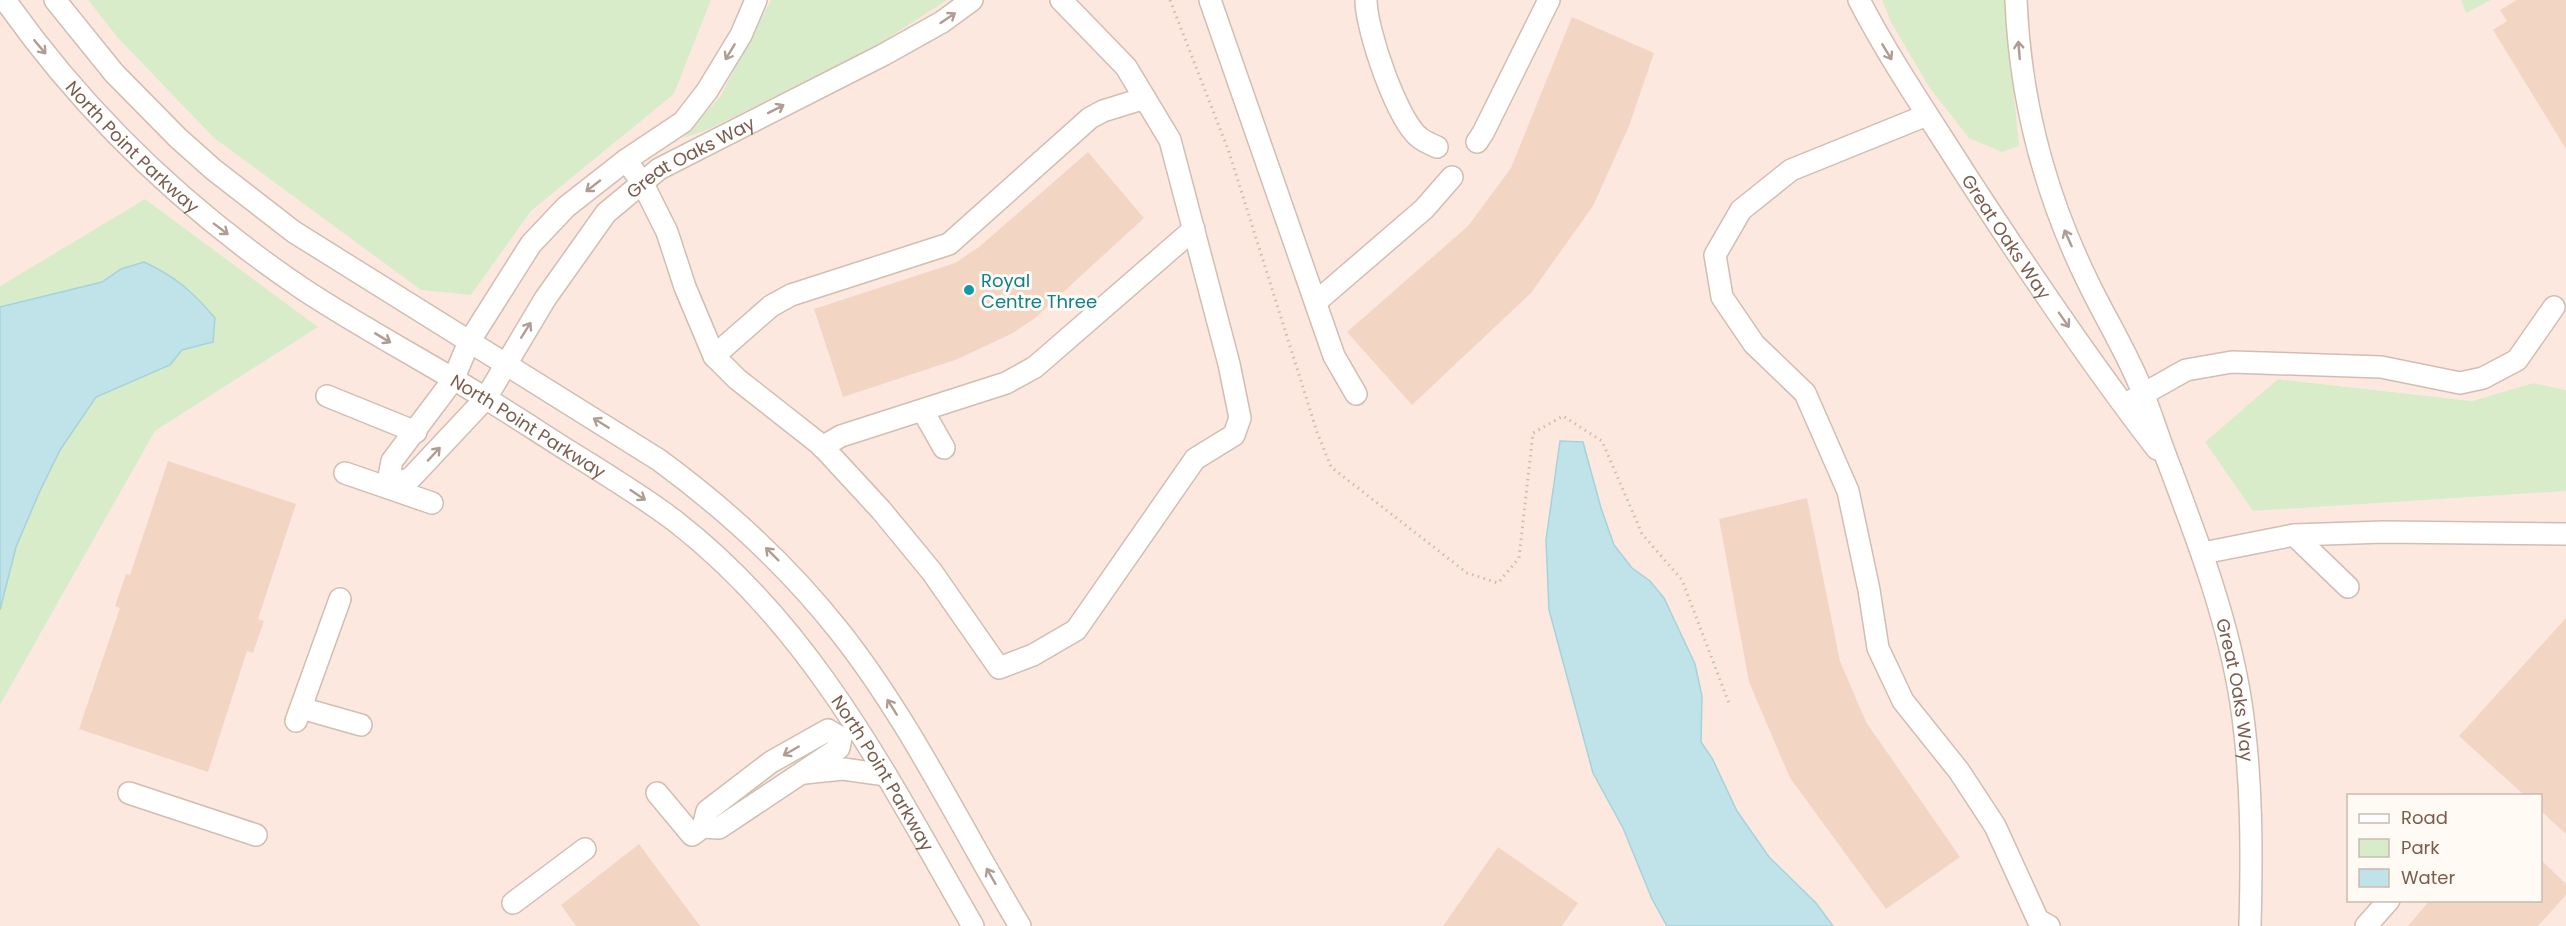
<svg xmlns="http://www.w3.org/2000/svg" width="2566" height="926" font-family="Poppins,sans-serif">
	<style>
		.commercial { fill: #fde8e0; fill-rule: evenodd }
		.green { fill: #d8ecc9 }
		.water { fill: #bfe3e8; stroke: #a5d3da; stroke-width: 1.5 }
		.building { fill: #f3d5c3 }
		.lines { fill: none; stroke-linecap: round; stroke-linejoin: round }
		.minor-casing { stroke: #d1beb0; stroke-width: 24 }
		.path { stroke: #d9b8a5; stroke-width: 3; stroke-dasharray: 1.5 4.5; stroke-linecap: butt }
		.minor { stroke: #fff; stroke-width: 21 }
		.oneway { stroke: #af9d94 }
		.culture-dot { fill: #0f9aa8; stroke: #fffaf3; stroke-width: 2 }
		.labels { text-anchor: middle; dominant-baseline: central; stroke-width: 6; stroke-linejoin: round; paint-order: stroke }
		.street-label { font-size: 18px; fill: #7a5c4d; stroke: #fffaf3 }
		.culture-label { font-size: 18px; fill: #0d838f; stroke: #fffaf3; text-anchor: start }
	</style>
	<rect width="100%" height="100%" fill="#fdf6ec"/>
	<path class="commercial" d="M0,0H88L117,37L213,137L471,295L531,211L674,94L711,0H2461L2466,12L2491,0H2566V390L2533,383L2472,401L2278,379L2253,511L2566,491V926H0V705L155,431L317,327L145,199L0,286ZM2348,796H2540V900H2348Z"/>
	<g class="green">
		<path d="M88,0H711L674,94L531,211L471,295L421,290L213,137L117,37Z"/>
		<path d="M771,0H947L876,46L707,130L683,138L720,97Z"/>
		<path d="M1882,0H2005L2019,146L2002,152L1969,138L1929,87L1891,22Z"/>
		<path d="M2461,0H2491L2466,13Z"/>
		<path d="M145,199L318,327L155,431L0,705V286Z"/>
		<path d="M2278,379L2472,401L2533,383L2566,390V491L2253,511L2205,442Z"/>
	</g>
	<g class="water">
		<path d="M144,262C176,277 192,291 215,318L213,342L182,350L170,365L96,397L60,450L39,493L16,547L0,610V307L102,282L121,269Z"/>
		<path d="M1560,441L1583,442L1601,508L1614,545L1632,568L1650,581L1664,598L1695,664L1702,696L1701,742L1712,758L1737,811L1769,857L1816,903L1833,926H1667L1652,899L1623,828L1593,773L1549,610L1546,540Z"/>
	</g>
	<g class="building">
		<path d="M2517,0H2566V149L2493,30L2507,21L2500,10Z"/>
		<path d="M1572,17L1654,53L1629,126L1593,206L1531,293L1412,405L1347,332L1468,226L1511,168Z"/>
		<path d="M1088,152L1144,218L1035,318L1013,333L958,359L843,397L814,309L955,263L979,247Z"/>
		<path d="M168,461L296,504L258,619L264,621L253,653L247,651L208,772L79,729L120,608L115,606L126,574L130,575Z"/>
		<path d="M1807,498L1840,661L1866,722L1960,857L1886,909L1790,778L1749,682L1719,519Z"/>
		<path d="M2566,618V834L2541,811V795H2524L2459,736Z"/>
		<path d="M639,844L700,926H576L561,905Z"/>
		<path d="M1498,847L1578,903L1562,926H1443Z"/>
		<path d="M2541,860L2566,884V895L2538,926H2408L2430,900H2541Z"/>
	</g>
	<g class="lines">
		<g class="minor-casing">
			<g id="minor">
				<path id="s1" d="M5,0C86,115 186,210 303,289C362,328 425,361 485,398C515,416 543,435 572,453C607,475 642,496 675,521C814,629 887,777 973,926"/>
				<path d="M55,0L114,73L178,138L214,170L294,232L659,460C727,510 788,566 840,632C911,722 961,828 1020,926"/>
				<path d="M1210,0L1334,356L1356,394"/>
				<path d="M1366,0C1366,29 1397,121 1420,138C1425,142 1431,144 1437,147"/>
				<path id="s2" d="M1859,0C1890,60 1928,115 1964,172C2025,266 2088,360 2157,449"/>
				<path id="s3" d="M2016,0C2020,98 2044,192 2087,280C2105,318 2128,354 2143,393C2152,416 2159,439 2168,462C2198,541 2228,619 2241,703C2252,777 2252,851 2250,926"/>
				<path d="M1927,115L1791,170L1741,210L1715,255L1722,297L1754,344L1805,393L1848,491L1869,590L1878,648L1903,701L1959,771L1995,826L2038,920L2049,926"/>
				<path d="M1477,142L1483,133L1549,0"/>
				<path d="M626,160L643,184L667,232L685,287L714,356L737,379L821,445L881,510L932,572L999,668L1033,655L1076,630L1195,459L1234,435L1240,418L1229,364L1170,140L1126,67L1061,0"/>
				<path d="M1316,302L1424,209L1452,177"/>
				<path d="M714,356L771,306L791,295L949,244L1090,118L1103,111L1145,98"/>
				<path d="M327,396L416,432"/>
				<path d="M2131,401L2186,370L2232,362L2381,367L2460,383L2483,378L2517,360L2554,307"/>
				<path d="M923,411L944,448"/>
				<path d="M822,447L841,436L1006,383L1035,367L1194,229"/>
				<path d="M345,473L432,503"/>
				<path id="s4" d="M387,487L411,478L486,398L545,299L606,213L659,169L883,55L942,22L972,0"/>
				<path d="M387,487L392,461L453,380L469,342L531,244L566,207L626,160L683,122L707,91L741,35L756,0"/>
				<path d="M2294,535L2348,587"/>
				<path d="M2203,553L2294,535L2384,532L2566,534"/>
				<path d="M301,708L361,725"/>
				<path d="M296,721L340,599"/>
				<path d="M804,773L843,769L886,775"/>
				<path d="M129,793L256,835"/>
				<path d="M657,793L692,835L703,827L719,828L839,748L841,738"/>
				<path d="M703,827L707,811L771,762L828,730L841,738"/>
				<path d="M513,903L585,849"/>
				<path d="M2366,926L2389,900"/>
			</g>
		</g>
		<path class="path" d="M1170,0L1229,152L1317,432L1331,467L1467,573L1498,583L1519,558L1533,433L1563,416L1602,441L1642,534L1682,580L1730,706"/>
		<use href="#minor" class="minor"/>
	</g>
	<defs><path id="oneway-shaft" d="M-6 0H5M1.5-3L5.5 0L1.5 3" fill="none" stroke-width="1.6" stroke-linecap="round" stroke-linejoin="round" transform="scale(1.5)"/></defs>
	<g class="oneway">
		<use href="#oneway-shaft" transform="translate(948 18) rotate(-34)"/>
		<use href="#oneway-shaft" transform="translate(40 47) rotate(50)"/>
		<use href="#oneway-shaft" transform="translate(2019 50) rotate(-95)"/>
		<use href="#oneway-shaft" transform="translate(730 52) rotate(121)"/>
		<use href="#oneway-shaft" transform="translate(1887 52) rotate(59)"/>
		<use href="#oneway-shaft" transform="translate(776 109) rotate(-27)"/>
		<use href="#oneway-shaft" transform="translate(593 186) rotate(142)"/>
		<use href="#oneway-shaft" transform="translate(221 229) rotate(37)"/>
		<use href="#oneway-shaft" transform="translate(2068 238) rotate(-114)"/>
		<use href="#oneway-shaft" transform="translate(2064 320) rotate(55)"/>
		<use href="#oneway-shaft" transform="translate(526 330) rotate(-58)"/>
		<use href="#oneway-shaft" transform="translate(383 338) rotate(31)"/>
		<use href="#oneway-shaft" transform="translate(601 423) rotate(-148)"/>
		<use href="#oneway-shaft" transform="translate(434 454) rotate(-47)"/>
		<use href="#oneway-shaft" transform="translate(638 495) rotate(34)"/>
		<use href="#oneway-shaft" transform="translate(772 554) rotate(-135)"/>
		<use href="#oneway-shaft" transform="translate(892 707) rotate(-122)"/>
		<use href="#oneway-shaft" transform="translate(791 751) rotate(150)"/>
		<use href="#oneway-shaft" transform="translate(991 876) rotate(-120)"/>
	</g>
	<circle class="culture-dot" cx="969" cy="290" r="6"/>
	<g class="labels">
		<g class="street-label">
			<text stroke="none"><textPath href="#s1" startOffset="195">North Point Parkway</textPath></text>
			<text stroke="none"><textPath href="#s4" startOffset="458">Great Oaks Way</textPath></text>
			<text stroke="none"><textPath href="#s2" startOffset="279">Great Oaks Way</textPath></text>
			<text stroke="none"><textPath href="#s1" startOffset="681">North Point Parkway</textPath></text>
			<text stroke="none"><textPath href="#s3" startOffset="729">Great Oaks Way</textPath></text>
			<text stroke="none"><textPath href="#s1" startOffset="1185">North Point Parkway</textPath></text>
		</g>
		<g class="culture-label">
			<text x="981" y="280">Royal<tspan x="981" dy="21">Centre Three</tspan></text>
		</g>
	</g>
	<rect x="2347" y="794" width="195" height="108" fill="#fffaf3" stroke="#cabbb1" stroke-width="1.5"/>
	<rect x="2359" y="814" width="30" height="9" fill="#ffffff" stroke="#cabbb1" stroke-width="1.5"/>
	<text x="2401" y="824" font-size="18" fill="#7a5c4d">Road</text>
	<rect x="2359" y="839" width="30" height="18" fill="#d8ecc9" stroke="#cabbb1" stroke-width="1.5"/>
	<text x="2401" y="854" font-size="18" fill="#7a5c4d">Park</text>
	<rect x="2359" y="869" width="30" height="18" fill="#bfe3e8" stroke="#cabbb1" stroke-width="1.5"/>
	<text x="2401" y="884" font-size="18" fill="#7a5c4d">Water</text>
</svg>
